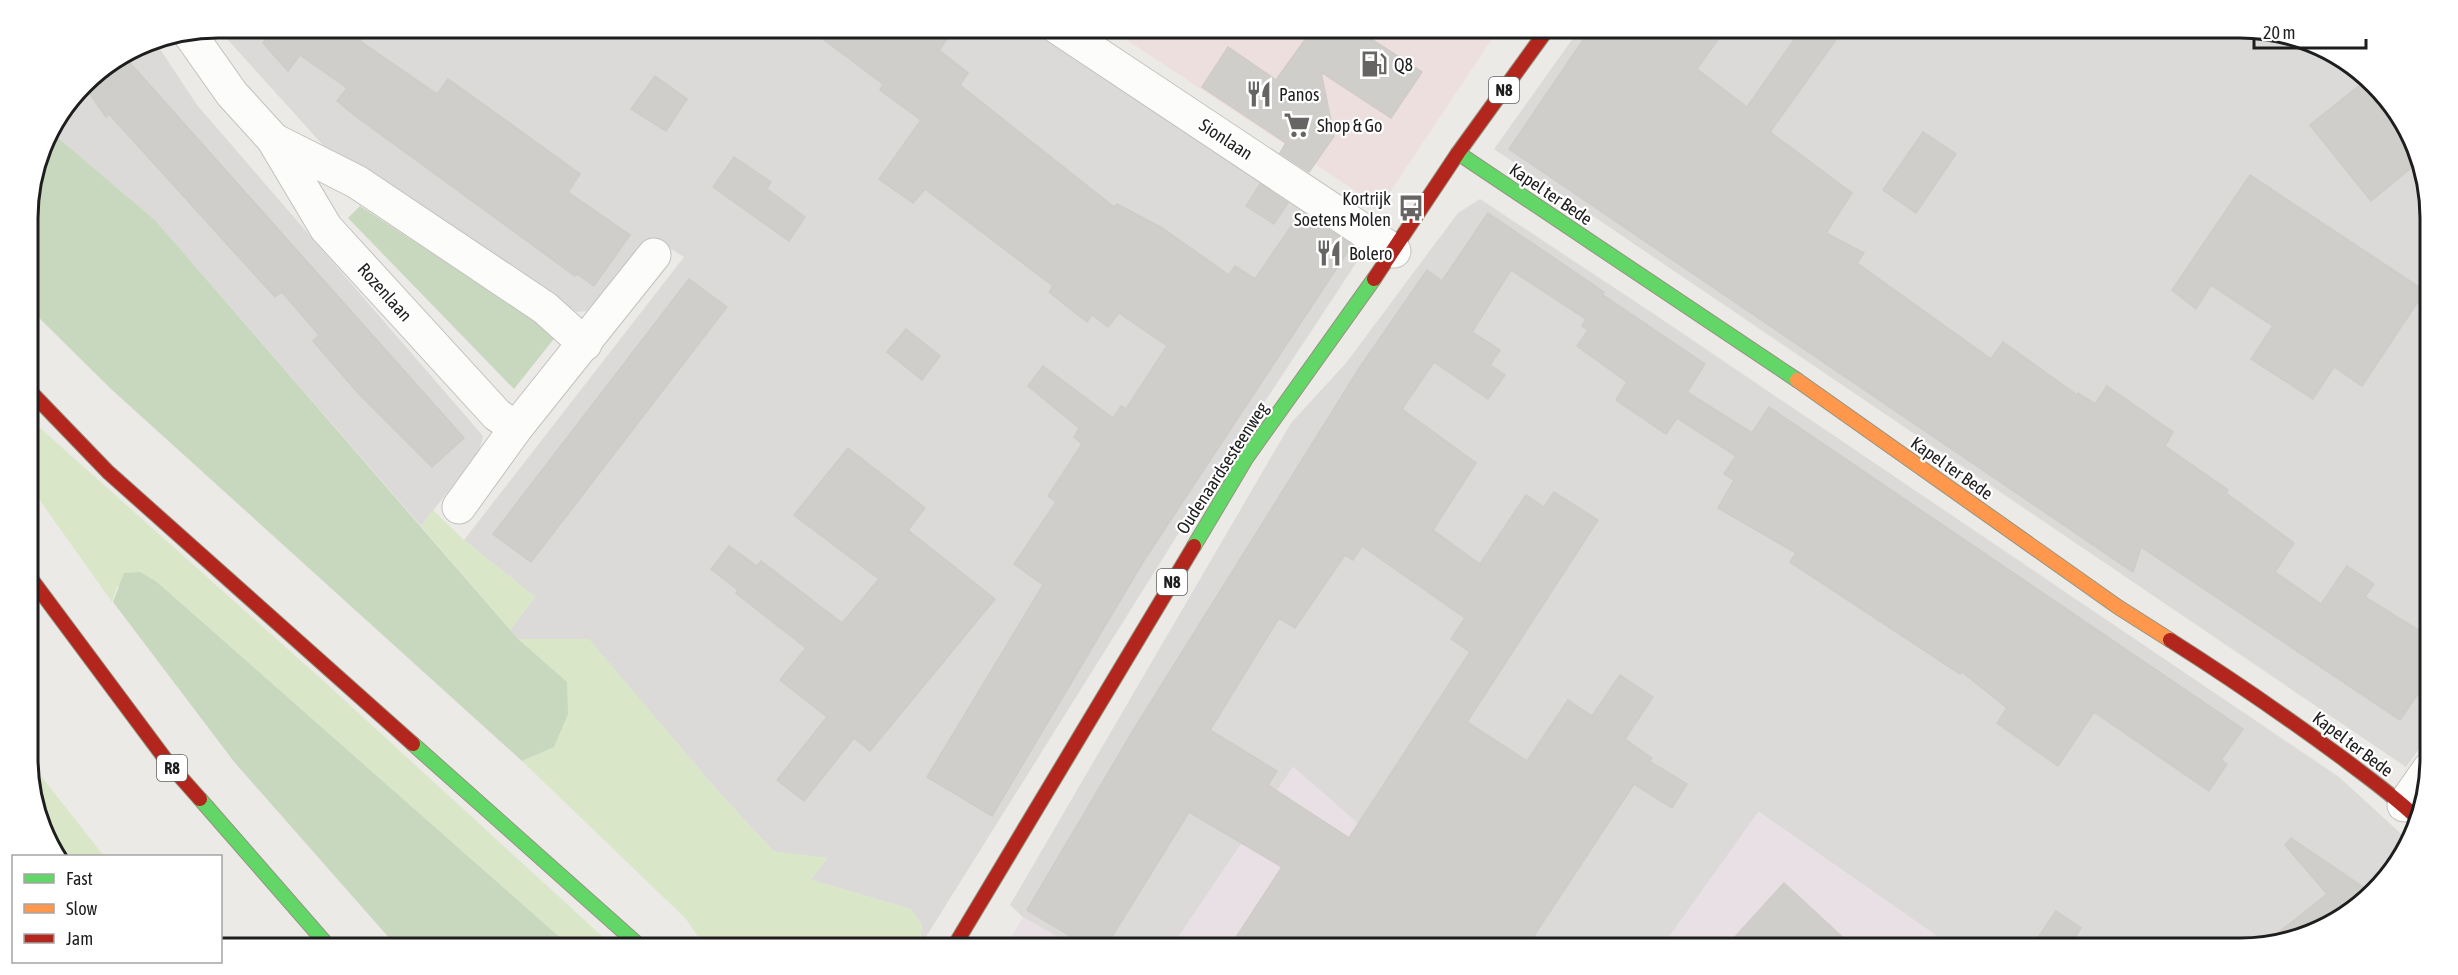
<svg xmlns="http://www.w3.org/2000/svg" width="2458" height="975" font-family="'Asap Condensed',sans-serif">
	<style>
		.residential { fill: #dbdad8 }
		.commercial { fill: #eddfdd }
		.industrial { fill: #e9e0e5 }
		.grass { fill: #d9e7c8 }
		.forest { fill: #c8d8be }
		.building { fill: #d0cecb; stroke: #cfcbc8; stroke-width: 1.5; fill-rule: evenodd }
		.lines { fill: none; stroke-linecap: round; stroke-linejoin: round }
		.street-casing { stroke: #c2c1bf; stroke-width: 35 }
		.fast-casing { stroke: #939480; stroke-width: 16 }
		.slow-casing { stroke: #939480; stroke-width: 16 }
		.jam-casing { stroke: #939480; stroke-width: 16 }
		.street { stroke: #fcfcfb; stroke-width: 33 }
		.fast { stroke: #63d668; stroke-width: 14 }
		.slow { stroke: #ff974d; stroke-width: 14 }
		.jam { stroke: #b3261e; stroke-width: 14 }
		.labels { text-anchor: middle; dominant-baseline: central; stroke-width: 4.5; stroke-linejoin: round; paint-order: stroke }
		.shield { fill: #fff; stroke: #626262; stroke-width: 1.5 }
		.shield-label { font-size: 16px; font-weight: bold; fill: #1e1e1e }
		.poi-label { font-size: 18px; fill: #1e1e1e; stroke: #fff; text-anchor: start }
		.street-label { font-size: 18px; fill: #1e1e1e; stroke: #fff }
		.rim { fill: none; stroke: #1e1e1e; stroke-width: 3 }
	</style>
	<rect width="100%" height="100%" fill="#eceae6"/>
	<g class="residential">
		<path d="M222,27H1028L1366,248L1185,523L919,948L922,925L911,909L811,880L827,858L774,852L716,789L589,640L518,639L510,630L535,597L464,540L684,257L655,239L598,310L577,312L330,153L220,31Z"/>
		<path d="M1581,27H2240L2302,37L2356,66L2391,101L2429,192L2431,732L2406,767L1494,149Z"/>
		<path d="M154,40L197,105L483,436L479,452L421,526L155,220L49,130L92,75L145,41Z"/>
		<path d="M1480,199L1657,316L2339,777L2409,841L2392,873L2356,909L2302,938L2253,948H1954L1759,812L1661,948H1501L1293,767L1171,948H1076L1023,917L1010,905L1291,423L1346,363L1458,213Z"/>
	</g>
	<path class="commercial" d="M1107,27H1500L1380,207Z"/>
	<g class="industrial">
		<path d="M1293,767L1501,948H1171Z"/>
		<path d="M1758,812L1954,948H1661Z"/>
		<path d="M1023,917L1076,948H1005Z"/>
	</g>
	<g class="grass">
		<path d="M29,418L329,686L615,948H572L157,582L117,587L112,602L29,485Z"/>
		<path d="M433,510L464,540L535,597L510,630L421,526Z"/>
		<path d="M518,639H589L716,789L773,851L827,858L811,880L911,909L922,925L919,948H706L686,919L522,761L553,747Z"/>
		<path d="M30,762L104,856H61L31,794Z"/>
	</g>
	<g class="forest">
		<path d="M49,130L155,220L518,639L567,682L568,714L554,747L522,761L111,389L28,307L27,205Z"/>
		<path d="M360,206L557,335L514,389L348,218Z"/>
		<path d="M140,572L157,582L572,948H398L235,763L113,602L124,573Z"/>
	</g>
	<g class="building">
		<path d="M259,27H370L360,41L437,94L448,79L493,111L580,174L568,192L630,235L594,286L577,274L575,276L354,115L337,101L347,88L300,55L288,71L263,43L269,34Z"/>
		<path d="M807,27H956L939,50L968,73L960,85L1114,207L1117,204L1162,228L1229,275L1235,266L1255,279L1301,212L1352,245L1143,562L992,816L927,777L1043,585L1014,564L1056,502L1048,496L1082,444L1074,437L1079,428L1028,386L1043,366L1113,418L1121,406L1126,409L1167,346L1119,313L1108,327L1092,315L1087,322L1049,292L1053,286L925,189L913,203L879,179L921,120L880,90L883,84Z"/>
		<path d="M1314,27H1353L1422,72L1391,118L1321,72L1334,136L1309,172L1280,153L1286,143L1202,87L1228,47L1276,80Z"/>
		<path d="M1592,27H1703L1719,38L1697,69L1747,107L1803,27H1845L1770,132L1852,193L1826,233L1864,253L1857,263L1991,359L2003,342L2077,395L2078,393L2095,404L2107,386L2173,432L2165,446L2228,490L2226,493L2294,543L2275,572L2321,604L2347,566L2374,584L2365,597L2431,638V675L2400,720L2141,547L2133,572L1509,149Z"/>
		<path d="M123,55L464,438L432,467L358,393L313,341L319,335L282,292L275,297L109,114L106,117L84,85L92,75Z"/>
		<path d="M655,76L687,99L666,131L631,109Z"/>
		<path d="M2361,84L2369,93L2377,87L2391,101L2417,163L2371,201L2310,125Z"/>
		<path d="M1923,132L1956,154L1916,213L1883,190Z"/>
		<path d="M734,157L771,182L767,189L805,217L789,241L713,187Z"/>
		<path d="M2250,175L2425,291L2362,386L2334,367L2313,399L2251,359L2273,326L2211,285L2196,309L2172,290Z"/>
		<path d="M1260,184L1288,203L1274,224L1246,206Z"/>
		<path d="M1488,213L1604,292L1603,295L1705,364L1687,392L1752,433L1769,407L2243,729L2221,760L2227,764L2209,791L2094,712L2058,766L1997,723L2007,708L1962,672L1960,674L1790,562L1796,553L1718,508L1734,480L1724,474L1736,456L1677,418L1666,434L1616,400L1627,382L1577,346L1588,330L1582,326L1586,319L1511,270L1472,332L1500,350L1490,365L1505,375L1488,399L1434,362L1402,409L1476,463L1433,530L1480,564L1526,495L1544,507L1554,492L1598,520L1467,722L1527,761L1568,700L1592,716L1620,675L1653,697L1625,739L1652,758L1649,761L1687,784L1672,808L1634,784L1528,945L1522,948H1229L1282,867L1189,812L1105,948H1090L1027,910L1134,729L1360,367L1427,270L1442,281ZM1362,546L1465,618L1451,639L1470,652L1349,838L1268,785L1277,771L1210,730L1279,618L1295,628L1345,555L1353,560Z"/>
		<path d="M689,279L727,307L531,562L493,534Z"/>
		<path d="M906,329L940,356L922,380L887,352Z"/>
		<path d="M848,448L925,508L908,530L995,599L870,751L854,738L804,801L777,780L827,717L780,680L806,648L736,593L738,590L711,569L729,546L757,566L761,561L842,623L879,579L794,515Z"/>
		<path d="M2291,838L2372,893L2356,909L2302,938L2284,941L2278,933L2327,894L2285,845Z"/>
		<path d="M1784,883L1854,948H1725Z"/>
		<path d="M2056,911L2081,928L2068,948H2031Z"/>
	</g>
	<g class="lines">
		<g class="street-casing">
			<g id="street">
				<path d="M1057,27L1394,251"/>
				<path d="M189,33L232,94L273,139L326,228L497,415L516,428L459,507"/>
				<path d="M274,140L357,182L545,308L585,344"/>
				<path d="M516,428L654,255"/>
				<path d="M2404,805L2429,769"/>
			</g>
		</g>
		<g class="fast-casing">
			<g id="fast">
				<path d="M1458,153L1797,380"/>
				<path d="M1194,546L1247,457L1374,279"/>
				<path d="M413,744L642,948"/>
				<path d="M200,799L330,948"/>
			</g>
		</g>
		<g class="slow-casing">
			<path id="slow" d="M1797,380L2118,607L2170,640"/>
		</g>
		<g class="jam-casing">
			<g id="jam">
				<path d="M1374,279L1458,153L1549,27"/>
				<path d="M28,389L108,472L413,744"/>
				<path d="M29,576L169,764L200,799"/>
				<path d="M2170,640C2230,678 2288,718 2345,760C2371,780 2397,798 2420,821"/>
				<path d="M953,948L1194,546"/>
			</g>
		</g>
		<use href="#street" class="street"/>
		<use href="#fast" class="fast"/>
		<use href="#slow" class="slow"/>
		<use href="#jam" class="jam"/>
	</g>
	<defs>
		<g id="fuel-bare" transform="scale(2.07)"><path d="M-5.5-6h7V0h2V4h1.3V-2.5L3-4.5l.8-.8L6-3V5H2.5V1h-1V6h-7ZM-4.2-4.7v3.2H.2V-4.7Z" fill="#666564" stroke="#fff" stroke-width="2.5" paint-order="stroke"/></g>
		<g id="restaurant-bare" transform="scale(2.07)"><path d="M-5-6h1v4h1v-4h1v4h1v-4h1v5L-1.5 .5V6h-2V.5L-5-1ZM5-6V6H3V1.5H1.5Q1.5-4 5-6Z" fill="#666564" stroke="#fff" stroke-width="2.5" paint-order="stroke"/></g>
		<g id="supermarket-bare" transform="scale(2.07)"><path d="M-6-5.5h2.5l.6 2H6L4.5 2H-2.5L-4.4-4H-6ZM-1.5 3.2a1.3 1.3 0 1 0 .1 0ZM3 3.2a1.3 1.3 0 1 0 .1 0Z" fill="#666564" stroke="#fff" stroke-width="2.5" paint-order="stroke"/></g>
		<g id="bus-bare" transform="scale(2.07)"><path d="M-5-6H5V4H4V6H2V4H-2V6H-4V4H-5ZM-3.5-4V0h7V-4ZM-3.5 1.2v1.5H-2V1.2ZM2 1.2v1.5H3.5V1.2Z" fill="#666564" stroke="#fff" stroke-width="2.5" paint-order="stroke"/></g>
	</defs>
	<g fill-rule="evenodd">
		<use href="#fuel-bare" x="1374" y="64"/>
		<use href="#restaurant-bare" x="1259" y="94"/>
		<use href="#supermarket-bare" x="1297" y="125"/>
		<use href="#bus-bare" x="1411" y="208"/>
		<use href="#restaurant-bare" x="1329" y="253"/>
	</g>
	<g class="labels">
		<g class="shield">
			<rect x="1489" y="77" width="30" height="26" rx="4.5"/>
			<rect x="1157" y="569" width="30" height="26" rx="4.5"/>
			<rect x="157" y="755" width="30" height="26" rx="4.5"/>
		</g>
		<g class="shield-label">
			<text x="1504" y="90">N8</text>
			<text x="1172" y="582">N8</text>
			<text x="172" y="768">R8</text>
		</g>
		<g class="poi-label">
			<text x="1394" y="64">Q8</text>
			<text x="1279" y="94">Panos</text>
			<text x="1317" y="125">Shop &amp; Go</text>
			<text x="1391" y="198" text-anchor="end">Kortrijk<tspan x="1391" dy="21">Soetens Molen</tspan></text>
			<text x="1349" y="253">Bolero</text>
		</g>
		<g class="street-label">
			<text transform="translate(1226 139) rotate(33)">Sionlaan</text>
			<text transform="translate(1551 194) rotate(34)">Kapel ter Bede</text>
			<text transform="translate(385 292) rotate(48)">Rozenlaan</text>
			<text transform="translate(1222 468) rotate(-57)">Oudenaardsesteenweg</text>
			<text transform="translate(1952 468) rotate(35)">Kapel ter Bede</text>
			<text transform="translate(2353 744) rotate(37)">Kapel ter Bede</text>
		</g>
	</g>
	<path d="M0 0H2458V975H0ZM218 38H2240A180 180 0 0 1 2420 218V758A180 180 0 0 1 2240 938H218A180 180 0 0 1 38 758V218A180 180 0 0 1 218 38Z" fill="#fff" fill-rule="evenodd"/>
	<path class="rim" d="M218 38H2240A180 180 0 0 1 2420 218V758A180 180 0 0 1 2240 938H218A180 180 0 0 1 38 758V218A180 180 0 0 1 218 38Z"/>
	<rect x="12" y="855" width="210" height="108" fill="#ffffff" stroke="#a5a5a5" stroke-width="1.5"/>
	<rect x="24" y="874" width="30" height="9" fill="#63d668" stroke="#a5a5a5" stroke-width="1.5"/>
	<text x="66" y="885" font-size="18" fill="#1e1e1e">Fast</text>
	<rect x="24" y="904" width="30" height="9" fill="#ff974d" stroke="#a5a5a5" stroke-width="1.5"/>
	<text x="66" y="915" font-size="18" fill="#1e1e1e">Slow</text>
	<rect x="24" y="934" width="30" height="9" fill="#b3261e" stroke="#a5a5a5" stroke-width="1.5"/>
	<text x="66" y="945" font-size="18" fill="#1e1e1e">Jam</text>
	<path d="M2254 39v9h112v-9" fill="none" stroke="#1e1e1e" stroke-width="3"/>
	<text x="2263" y="39" font-size="18" fill="#1e1e1e" stroke="#ffffff" stroke-width="4.5" paint-order="stroke">20 m</text>
</svg>
